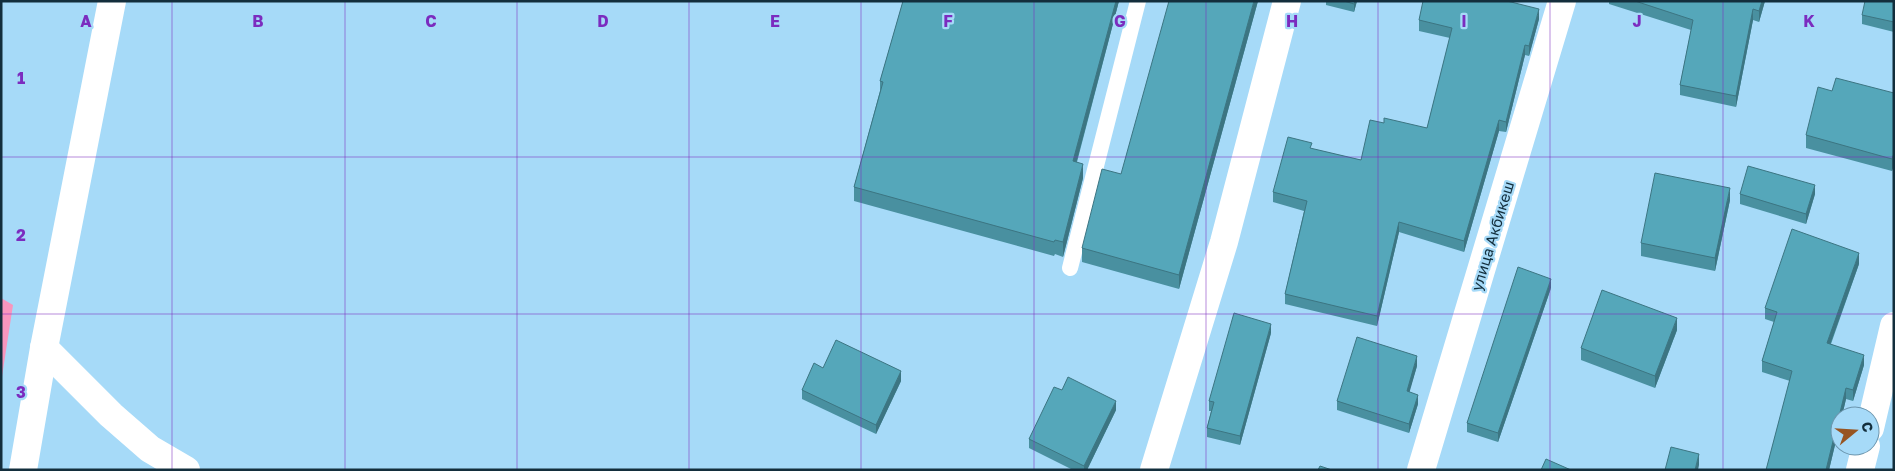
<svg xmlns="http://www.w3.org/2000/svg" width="1895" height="471" font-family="'Golos Text',sans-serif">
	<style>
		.water { fill: #f896be }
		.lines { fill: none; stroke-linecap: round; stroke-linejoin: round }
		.service { stroke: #fff; stroke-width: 16 }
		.minor { stroke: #fff; stroke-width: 28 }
		.wall { fill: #4990a0 }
		.shaded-wall { fill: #3c7582 }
		.building { fill: #55a7ba; stroke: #3c7582 }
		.grid { fill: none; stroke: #7b2cbf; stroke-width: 1; stroke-opacity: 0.55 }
		.labels { text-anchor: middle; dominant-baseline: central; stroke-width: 4.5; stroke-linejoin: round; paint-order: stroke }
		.street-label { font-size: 15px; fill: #132e3c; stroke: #a6daf8 }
		.grid-label { font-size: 16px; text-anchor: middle; font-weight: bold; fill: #7b2cbf; stroke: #a6daf8; stroke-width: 4.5; stroke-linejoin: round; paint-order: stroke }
	</style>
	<rect width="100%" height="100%" fill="#a6daf8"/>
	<path class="water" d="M1,298L13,305L1,383Z"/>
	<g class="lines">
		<path class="service" d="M1070,268L1138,1"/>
		<g class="minor">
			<path d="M44,348L111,415L150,449L186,470"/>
			<path d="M1870,428L1894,326"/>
			<path d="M23,470L44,348L112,1"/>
			<path d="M1154,470L1224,242L1287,1"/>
			<path d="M1421,470L1562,1"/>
			<path d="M1860,470L1866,446"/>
		</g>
	</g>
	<g class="wall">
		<path d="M903,1H1119L1077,162L1083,178L1063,257L1055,254L1054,256L854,201V187L880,91V81Z"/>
		<path d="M1258,1L1179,289L1082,262V248L1121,174Z"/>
		<path d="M1326,1H1357L1354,12L1326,5Z"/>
		<path d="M1609,1H1765L1759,22L1753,20L1736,107L1680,95V85L1691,30L1609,4Z"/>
		<path d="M1894,1V32L1862,24V15Z"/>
		<path d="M1539,19L1529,56L1525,55L1506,132L1499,131L1464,252L1399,232L1377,326L1285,304V294L1304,211L1273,202V192L1312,149L1361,160L1384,123L1427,128L1450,38L1419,31V20Z"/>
		<path d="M1894,93V165L1892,171L1806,148V135Z"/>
		<path d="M1740,194H1815L1806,224L1740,204Z"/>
		<path d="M1730,200L1715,271L1641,256V243Z"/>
		<path d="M1859,264L1831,344L1864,365L1853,401L1846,399L1842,416H1840V424L1829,470H1766L1790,381L1762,372V361L1774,322L1765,319V308Z"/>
		<path d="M1551,288L1498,442L1467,432V423Z"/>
		<path d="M1677,330L1655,388L1581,360V348Z"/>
		<path d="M1271,333L1240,445L1207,437V428L1211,411H1209V401Z"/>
		<path d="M1417,366L1409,392L1418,404L1409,433L1337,410V401Z"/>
		<path d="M823,368L901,381L876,434L802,399V390Z"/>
		<path d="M1062,390L1116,410L1087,470H1073L1029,448V439Z"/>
	</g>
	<g class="shaded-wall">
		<path d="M1116,1H1119L1073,175V161Z"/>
		<path d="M1254,1H1258L1179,289V275Z"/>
		<path d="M1355,1H1357L1354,12V4Z"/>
		<path d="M1762,1H1765L1759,22V11Z"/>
		<path d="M1539,9V19L1529,56V46Z"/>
		<path d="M1753,9V20L1736,107V96Z"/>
		<path d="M1525,45V55L1506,132V122Z"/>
		<path d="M1499,120V131L1464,252V241Z"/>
		<path d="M1894,153V165L1892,171V159Z"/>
		<path d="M1083,164V178L1063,257V242Z"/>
		<path d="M1815,185V194L1806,224V214Z"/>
		<path d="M1730,188V200L1715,271V258Z"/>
		<path d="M1399,222V232L1377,326V316Z"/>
		<path d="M1859,253V264L1827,353V343Z"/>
		<path d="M1551,279V288L1498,442V433Z"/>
		<path d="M1677,318V330L1655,388V376Z"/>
		<path d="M1271,324V333L1240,445V436Z"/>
		<path d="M1864,355V365L1853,401V390Z"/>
		<path d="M1417,356V366L1407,401V391Z"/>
		<path d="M901,371V381L876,434V425Z"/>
		<path d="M1846,388V399L1842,416H1840V424L1829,470H1826Z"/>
		<path d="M1418,395V404L1409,433V424Z"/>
		<path d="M1116,401V410L1087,470H1084V466Z"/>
		<path d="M1699,454V465L1698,470H1695Z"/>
	</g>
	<g class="building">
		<path d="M903,1H1116L1073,161L1083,164L1063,242L1055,240L1054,242L854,187L883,82L880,81Z"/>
		<path d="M1169,1H1254L1179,275L1082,248L1102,169L1121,174Z"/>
		<path d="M1344,1H1355L1354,4Z"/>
		<path d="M1423,1H1507L1539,9L1529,46L1525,45L1506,122L1499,120L1464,241L1399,222L1377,316L1285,294L1307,201L1273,192L1288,137L1312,143L1310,148L1361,160L1370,120L1384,123V118L1427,128L1452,28L1419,20Z"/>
		<path d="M1635,1H1762L1759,11L1753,9L1736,96L1680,85L1693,20Z"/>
		<path d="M1865,1H1894V22L1862,15Z"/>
		<path d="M1836,78L1894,93V153L1892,159L1806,135L1818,87L1832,91Z"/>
		<path d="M1748,166L1815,185L1806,214L1740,194Z"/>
		<path d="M1655,173L1730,188L1715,258L1641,243Z"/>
		<path d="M1792,229L1859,253L1827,343L1864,355L1853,390L1846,388L1826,470H1766L1792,371L1762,361L1777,312L1765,308Z"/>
		<path d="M1518,267L1551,279L1498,433L1467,423Z"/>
		<path d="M1602,290L1677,318L1655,376L1581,348Z"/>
		<path d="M1234,313L1271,324L1240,436L1207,428L1214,402L1209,401Z"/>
		<path d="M1357,337L1417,356L1407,391L1418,395L1409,424L1337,401Z"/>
		<path d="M836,340L901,371L876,425L802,390L814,363L823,368Z"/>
		<path d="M1068,377L1116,401L1084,466L1029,439L1054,387L1062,390Z"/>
		<path d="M1671,447L1699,454L1695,470H1665Z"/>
		<path d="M1546,459L1571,470H1541Z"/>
		<path d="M1320,466L1332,470H1318Z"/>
	</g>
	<path class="grid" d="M172,1V470M345,1V470M517,1V470M689,1V470M861,1V470M1034,1V470M1206,1V470M1378,1V470M1550,1V470M1723,1V470M1,157H1894M1,314H1894"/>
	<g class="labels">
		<g class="street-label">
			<text transform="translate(1492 236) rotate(-73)">улица Акбикеш</text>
		</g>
	</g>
	<g class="grid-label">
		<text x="86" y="27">A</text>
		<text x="258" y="27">B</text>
		<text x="431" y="27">C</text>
		<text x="603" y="27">D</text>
		<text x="775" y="27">E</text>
		<text x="948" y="27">F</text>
		<text x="1120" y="27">G</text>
		<text x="1292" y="27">H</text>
		<text x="1464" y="27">I</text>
		<text x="1637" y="27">J</text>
		<text x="1809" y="27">K</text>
		<text x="21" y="84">1</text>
		<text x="21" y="241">2</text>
		<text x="21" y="398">3</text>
	</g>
	<rect width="1895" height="471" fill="none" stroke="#132e3c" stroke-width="5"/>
	<g transform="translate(1855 431) rotate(72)"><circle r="24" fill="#a6daf8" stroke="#6b95ad"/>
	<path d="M0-4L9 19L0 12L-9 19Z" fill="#975522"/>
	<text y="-8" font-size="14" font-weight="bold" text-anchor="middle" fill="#132e3c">С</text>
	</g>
</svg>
